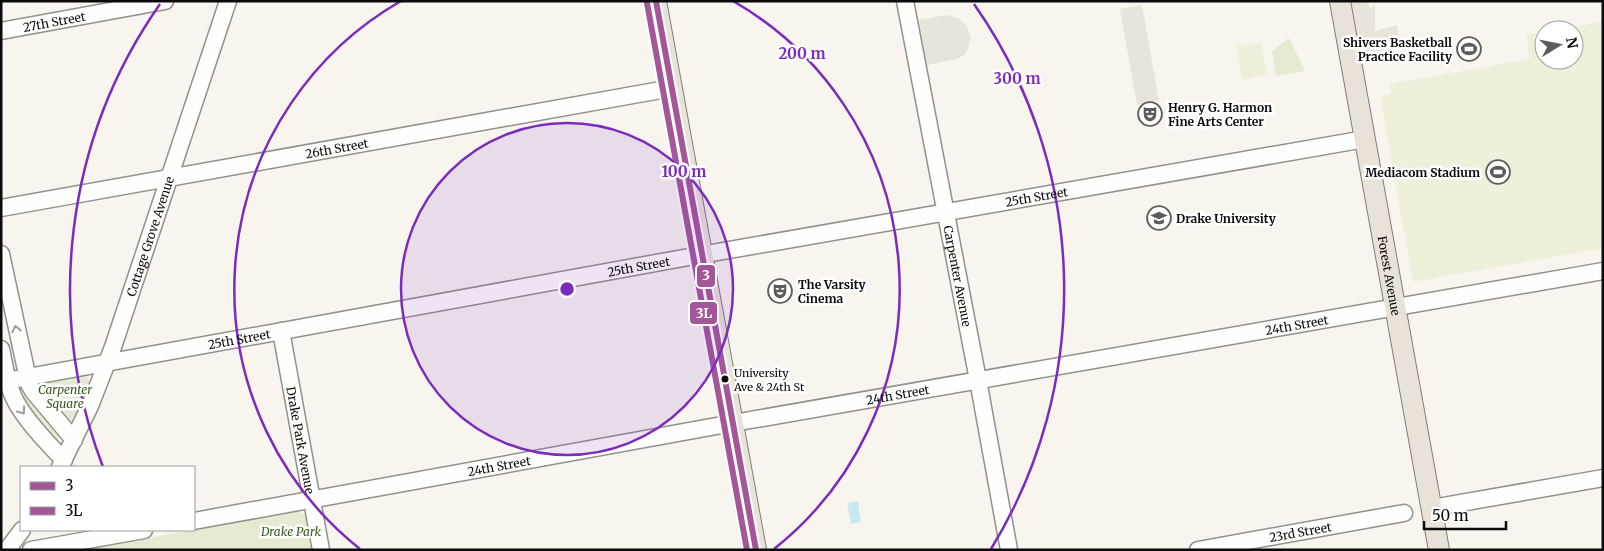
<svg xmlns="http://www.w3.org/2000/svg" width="1604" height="551" font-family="Merriweather,serif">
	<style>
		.green { fill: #e5ebd0 }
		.pitch { fill: #eef0d9 }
		.plaza { fill: #e8e3db; fill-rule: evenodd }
		.water { fill: #c8e8ef }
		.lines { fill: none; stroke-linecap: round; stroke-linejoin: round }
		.minor-casing { stroke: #91908d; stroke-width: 19 }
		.major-casing { stroke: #7e7d7a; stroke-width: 22 }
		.minor { stroke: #fefefc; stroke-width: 16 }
		.major { stroke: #e9e2d9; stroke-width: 20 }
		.bus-1-casing { stroke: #fff; stroke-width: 10 }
		.bus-2-casing { stroke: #fff; stroke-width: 10 }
		.bus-1 { stroke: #a35798; stroke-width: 6 }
		.bus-2 { stroke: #a35798; stroke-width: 6 }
		.oneway { stroke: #9c9c9b }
		.ring { fill: none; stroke: #7b2cbf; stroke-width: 2.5 }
		.bus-dot { fill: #0a0a0a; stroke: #fff; stroke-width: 2 }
		.labels { text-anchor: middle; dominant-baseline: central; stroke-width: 5; stroke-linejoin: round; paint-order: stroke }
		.bus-label { font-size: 11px; fill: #0a0a0a; stroke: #fff; text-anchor: start }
		.street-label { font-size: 12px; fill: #0a0a0a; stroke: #fff }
		.poi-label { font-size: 12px; font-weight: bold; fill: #0a0a0a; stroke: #fff; text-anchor: start }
		.park-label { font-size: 12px; font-style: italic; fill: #375a22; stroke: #fff }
		.centre { fill: #7b2cbf; stroke: #fff; stroke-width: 2.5 }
		.ring-label { font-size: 15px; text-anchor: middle; font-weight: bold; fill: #7b2cbf; stroke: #fff; stroke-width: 5; stroke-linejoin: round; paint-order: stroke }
		.line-badge { stroke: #fff; stroke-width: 2 }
		.badge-label { font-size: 14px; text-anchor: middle; font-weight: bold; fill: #fff }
	</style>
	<rect width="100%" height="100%" fill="#f8f5ee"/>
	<g class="green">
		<path d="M1289,38L1305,71L1276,76L1272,51Z"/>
		<path d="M85,375L89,379V385L75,417L72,420L67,421L39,386L43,382Z"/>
		<path d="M24,396H27L61,435L57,442L27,407L23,397Z"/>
		<path d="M296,511L302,513L307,517L314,550H83Z"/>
	</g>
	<g class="pitch">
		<path d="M1601,22L1603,32V248L1413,282L1380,96L1391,94L1389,84L1530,59L1526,35L1544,32V60H1574V30H1554Z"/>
		<path d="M1261,42L1267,75L1242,80L1236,46Z"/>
	</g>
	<g class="plaza">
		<path d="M1340,1H1367L1370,8L1375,6V31L1397,25L1400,42L1395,44L1394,49L1373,52L1370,54L1369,58L1351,62Z"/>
		<path d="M1142,5L1159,101L1137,105L1120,9Z"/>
		<path d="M947,15L958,18L967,26L971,38L968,48L964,55L957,59L927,65L918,20Z"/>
		<path d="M85,375L89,379L90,383H86L71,418L72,420L67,421V419L44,390L40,392L39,388H42L40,384L43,382L45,387L84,381ZM83,384L71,414H66L46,390Z"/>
	</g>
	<path class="water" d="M858,501L861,522L851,524L847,503Z"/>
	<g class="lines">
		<g class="minor-casing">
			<g id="minor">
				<path id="s1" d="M905,1L978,380L1009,550"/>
				<path id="s2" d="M1,31L165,1"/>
				<path id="s3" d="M1,208L672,88"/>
				<path d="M1,254L29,384L33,391L74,440"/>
				<path id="s4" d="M281,331L321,550"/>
				<path d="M1,349C5,367 7,386 16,402C27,422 48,444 64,460"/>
				<path id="s5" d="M1,382L689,257L1365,139"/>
				<path id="s6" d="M60,467L90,406L113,347L228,1"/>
				<path d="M1432,508L1603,478"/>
				<path id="s7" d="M194,521L722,425L1603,271"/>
				<path d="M7,550L22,530"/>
				<path d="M31,550L144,530"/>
				<path id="s8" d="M1198,550L1404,513"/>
			</g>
		</g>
		<g class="major-casing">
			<g id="major">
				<path d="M656,1L756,550"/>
				<path id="s9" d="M1340,1L1439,550"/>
			</g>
		</g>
		<use href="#minor" class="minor"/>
		<use href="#major" class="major"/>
		<g class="bus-1-casing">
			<path id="bus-1" d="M656,1L756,550"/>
		</g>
		<g class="bus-2-casing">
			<path id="bus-2" d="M647,3L747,550"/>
		</g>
		<use href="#bus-1" class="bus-1"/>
		<use href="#bus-2" class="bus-2"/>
	</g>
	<defs><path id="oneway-chevron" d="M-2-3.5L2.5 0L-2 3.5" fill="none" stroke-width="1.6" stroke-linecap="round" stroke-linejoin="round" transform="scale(1.25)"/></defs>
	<g class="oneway">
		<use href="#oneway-chevron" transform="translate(16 329) rotate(-101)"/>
		<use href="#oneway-chevron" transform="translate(22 411) rotate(54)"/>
	</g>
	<circle cx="567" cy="289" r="166" fill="#7b2cbf" fill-opacity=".12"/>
	<g class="ring">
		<circle cx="567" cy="289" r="166"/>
		<path d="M360 549A332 332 0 0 1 401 1M733 1A332 332 0 0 1 774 549"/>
		<path d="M103 467A497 497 0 0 1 160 4M974 4A497 497 0 0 1 991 549"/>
	</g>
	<defs>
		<g id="stadium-ring" transform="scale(1.25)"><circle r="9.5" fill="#fff" stroke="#5d5c5a" stroke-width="1.5"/><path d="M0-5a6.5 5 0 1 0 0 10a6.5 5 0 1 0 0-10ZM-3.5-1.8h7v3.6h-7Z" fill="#5d5c5a"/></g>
		<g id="theatre-ring" transform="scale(1.25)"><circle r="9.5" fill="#fff" stroke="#5d5c5a" stroke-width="1.5"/><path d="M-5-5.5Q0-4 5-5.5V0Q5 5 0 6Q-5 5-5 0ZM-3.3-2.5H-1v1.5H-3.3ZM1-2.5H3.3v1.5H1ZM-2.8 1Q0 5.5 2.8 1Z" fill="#5d5c5a"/></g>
		<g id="university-ring" transform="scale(1.25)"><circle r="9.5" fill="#fff" stroke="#5d5c5a" stroke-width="1.5"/><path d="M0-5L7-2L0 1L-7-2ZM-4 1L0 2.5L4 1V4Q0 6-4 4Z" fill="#5d5c5a"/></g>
	</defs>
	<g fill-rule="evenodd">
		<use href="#stadium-ring" x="1469" y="49"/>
		<use href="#theatre-ring" x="1150" y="114"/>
		<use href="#stadium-ring" x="1498" y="172"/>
		<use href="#university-ring" x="1159" y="218"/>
		<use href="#theatre-ring" x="780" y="291"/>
	</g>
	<circle class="bus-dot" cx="725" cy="379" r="4.5"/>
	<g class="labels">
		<g class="bus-label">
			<text x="734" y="373">University<tspan x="734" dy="14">Ave &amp; 24th St</tspan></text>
		</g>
		<g class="street-label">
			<text stroke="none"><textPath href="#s2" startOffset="54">27th Street</textPath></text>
			<text stroke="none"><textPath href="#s3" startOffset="341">26th Street</textPath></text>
			<text stroke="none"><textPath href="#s5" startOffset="1052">25th Street</textPath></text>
			<text stroke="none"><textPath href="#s6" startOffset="248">Cottage Grove Avenue</textPath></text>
			<text stroke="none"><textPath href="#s5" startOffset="648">25th Street</textPath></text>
			<text stroke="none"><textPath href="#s1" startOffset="280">Carpenter Avenue</textPath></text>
			<text stroke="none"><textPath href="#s9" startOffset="279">Forest Avenue</textPath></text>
			<text stroke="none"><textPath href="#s7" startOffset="1120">24th Street</textPath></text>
			<text stroke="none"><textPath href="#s5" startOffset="242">25th Street</textPath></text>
			<text stroke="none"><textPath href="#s7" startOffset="715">24th Street</textPath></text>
			<text stroke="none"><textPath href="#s4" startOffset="111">Drake Park Avenue</textPath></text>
			<text stroke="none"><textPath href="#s7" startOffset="310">24th Street</textPath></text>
			<text stroke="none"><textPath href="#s8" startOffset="104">23rd Street</textPath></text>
		</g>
		<g class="poi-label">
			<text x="1452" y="42" text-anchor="end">Shivers Basketball<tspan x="1452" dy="14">Practice Facility</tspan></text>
			<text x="1168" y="107">Henry G. Harmon<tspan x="1168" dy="14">Fine Arts Center</tspan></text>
			<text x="1480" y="172" text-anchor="end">Mediacom Stadium</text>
			<text x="1176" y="218">Drake University</text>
			<text x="798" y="284">The Varsity<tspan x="798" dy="14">Cinema</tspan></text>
		</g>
		<g class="park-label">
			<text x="65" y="389">Carpenter<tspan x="65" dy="14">Square</tspan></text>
			<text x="291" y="531">Drake Park</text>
		</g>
	</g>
	<circle cx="567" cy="289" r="8" class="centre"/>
	<g class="ring-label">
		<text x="802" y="59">200 m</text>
		<text x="1017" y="84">300 m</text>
		<text x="684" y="177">100 m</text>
	</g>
	<g class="line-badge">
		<rect x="696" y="264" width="20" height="24" rx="5" fill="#a35798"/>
		<rect x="689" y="301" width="29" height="24" rx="5" fill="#a35798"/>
	</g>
	<g class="badge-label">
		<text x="706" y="280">3</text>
		<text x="704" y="318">3L</text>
	</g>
	<rect width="1604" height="551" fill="none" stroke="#0a0a0a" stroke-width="5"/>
	<rect x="20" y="466" width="175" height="65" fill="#ffffff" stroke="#9d9d9d"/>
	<rect x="30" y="482" width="25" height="8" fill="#a35798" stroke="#9d9d9d"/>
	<text x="65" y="491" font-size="15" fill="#0a0a0a">3</text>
	<rect x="30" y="507" width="25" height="8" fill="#a35798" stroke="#9d9d9d"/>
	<text x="65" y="516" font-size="15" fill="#0a0a0a">3L</text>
	<g transform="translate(1559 45) rotate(80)"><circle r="24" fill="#ffffff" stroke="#9d9d9d"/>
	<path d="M0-4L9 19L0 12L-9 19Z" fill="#5d5c5a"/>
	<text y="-8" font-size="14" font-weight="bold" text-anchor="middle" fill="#0a0a0a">N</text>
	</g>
	<path d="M1424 521v8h82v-8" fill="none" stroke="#0a0a0a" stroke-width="2.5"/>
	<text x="1432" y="521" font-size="15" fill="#0a0a0a" stroke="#ffffff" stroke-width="4" paint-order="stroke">50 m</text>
</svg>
